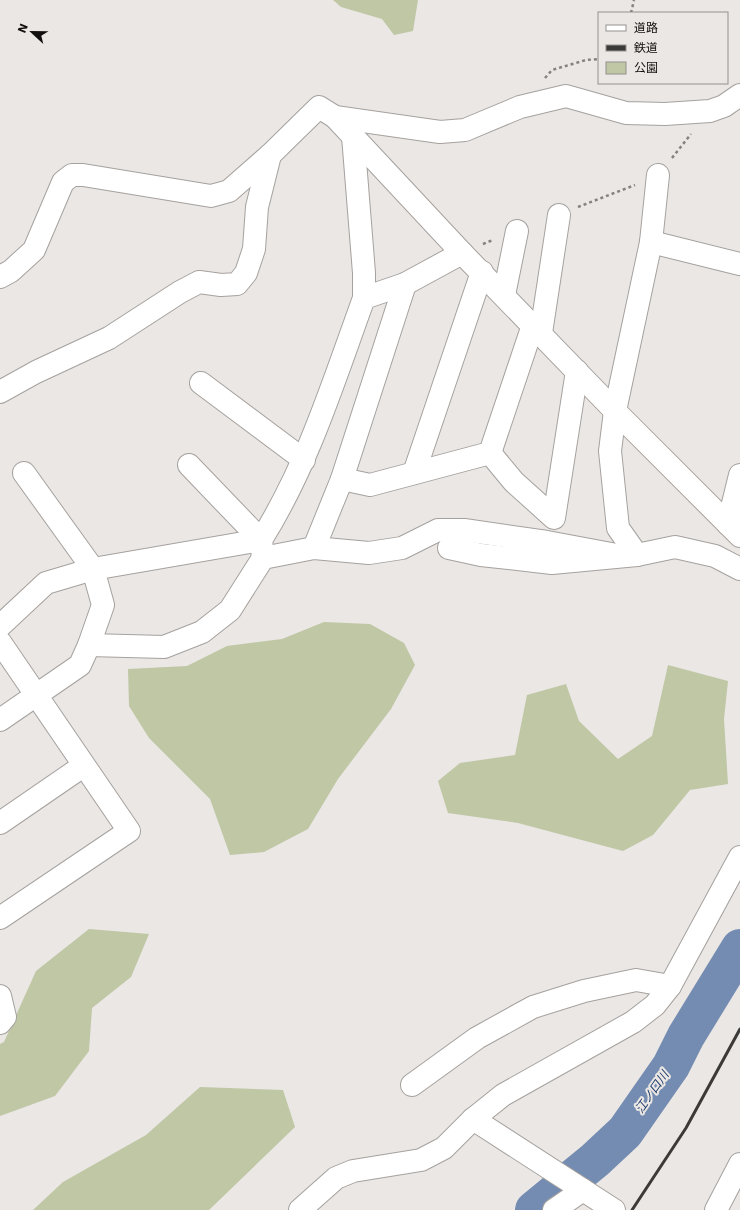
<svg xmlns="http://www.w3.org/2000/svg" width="740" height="1210" font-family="'DejaVu Sans','Noto Sans JP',sans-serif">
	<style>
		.green { fill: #bfc7a5 }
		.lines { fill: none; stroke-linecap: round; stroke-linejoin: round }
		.river { stroke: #748cb1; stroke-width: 38 }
		.minor-casing { stroke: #a5a19e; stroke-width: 24 }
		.path { stroke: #84817f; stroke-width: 2.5; stroke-dasharray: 3 3; stroke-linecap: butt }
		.minor { stroke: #fff; stroke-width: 22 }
		.rail { stroke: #3c3a38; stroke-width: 3 }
		.labels { text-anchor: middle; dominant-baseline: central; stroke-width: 4; stroke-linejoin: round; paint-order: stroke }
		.water-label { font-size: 12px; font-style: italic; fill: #1a3868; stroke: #ebe7e4 }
	</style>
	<rect width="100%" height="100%" fill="#ebe7e4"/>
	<g class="green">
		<path d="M333,0H418L413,31L394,35L382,19L341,7Z"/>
		<path d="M324,622L370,624L404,643L415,665L391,709L338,779L308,829L264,852L230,855L210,799L149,738L129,706L128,669L187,666L227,646L282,639Z"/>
		<path d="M668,665L728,681L724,719L728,784L690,790L653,835L623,851L518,823L448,813L438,781L460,763L515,755L527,695L566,684L579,721L618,759L652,736Z"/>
		<path d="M89,929L149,934L131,977L92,1008L89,1051L55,1096L0,1116V1044L4,1042L36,971Z"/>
		<path d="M200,1087L283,1090L295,1127L209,1210H33L63,1182L146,1135Z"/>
	</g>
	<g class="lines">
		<path class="river" d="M534,1210L595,1160L625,1132L671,1066L686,1036L740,948"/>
		<g class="minor-casing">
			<g id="minor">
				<path d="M335,117L440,132L465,130L520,107L566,96L626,113L665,114L710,111L724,106L740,95"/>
				<path d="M353,136L364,273V298"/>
				<path d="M651,242L740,264"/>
				<path d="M0,277L11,271L34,250L63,182L72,175H83L211,196L229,191L270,155"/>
				<path d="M504,295L517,231"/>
				<path d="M541,333L559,215"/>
				<path d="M201,383L304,460"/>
				<path d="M0,392L36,372L109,338L180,292L199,282L221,285L237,284L246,273L254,249L257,207L270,155L319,107L335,117L462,253L615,411L740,536"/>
				<path d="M490,453L514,482L554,518L577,371"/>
				<path d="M189,465L261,540L263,558L314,548L369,553L402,548L438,530H464L547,542L622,556"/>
				<path d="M414,473L482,272"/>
				<path d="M342,479L370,485L490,453L533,325"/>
				<path d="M728,524L740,475"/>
				<path d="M314,548L342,479L405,284"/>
				<path d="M449,548L481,555L552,563L637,555L675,547L715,556L740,569"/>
				<path d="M637,555L618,528L610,451L615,411L651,242L658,175"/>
				<path d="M0,626L46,583L93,569L261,540C308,465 334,380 364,298L405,284L462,253"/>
				<path d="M0,642L129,831L0,918"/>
				<path d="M89,645L164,647L202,632L230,610L263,558"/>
				<path d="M0,720L80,665L89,645L103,605L93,569L24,473"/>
				<path d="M0,823L83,766"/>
				<path d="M0,996L5,1017L0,1023"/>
				<path d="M412,1085L477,1038L533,1007L584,991L636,980L670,986"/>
				<path d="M473,1119L614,1210"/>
				<path d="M300,1210L336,1178L353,1171L421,1160L444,1148L473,1119L503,1095L633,1022L655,1005L670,986L740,857"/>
				<path d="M554,1210L583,1190"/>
				<path d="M716,1210L740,1164"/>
			</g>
		</g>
		<g class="path">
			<path d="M631,13L634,0"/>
			<path d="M545,78L552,70L586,60L599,59"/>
			<path d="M672,158L691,134"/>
			<path d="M578,207L635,185"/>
			<path d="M483,244L493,240"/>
		</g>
		<use href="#minor" class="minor"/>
		<path class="rail" d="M632,1210L686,1128L740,1029"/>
	</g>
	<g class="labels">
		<g class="water-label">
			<text transform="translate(652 1092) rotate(-55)">江ノ口川</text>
		</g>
	</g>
	<rect x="598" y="12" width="130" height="72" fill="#ebe7e4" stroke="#94918f"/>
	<rect x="606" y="25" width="20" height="6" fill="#ffffff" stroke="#94918f"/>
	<text x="634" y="32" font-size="12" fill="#12100f">道路</text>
	<rect x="606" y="45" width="20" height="6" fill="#3c3a38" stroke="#94918f"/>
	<text x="634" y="52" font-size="12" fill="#12100f">鉄道</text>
	<rect x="606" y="62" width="20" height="12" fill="#bfc7a5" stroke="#94918f"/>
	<text x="634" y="72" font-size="12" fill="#12100f">公園</text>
	<g transform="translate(32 32) rotate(292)" stroke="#ebe7e4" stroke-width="3" paint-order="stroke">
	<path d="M0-3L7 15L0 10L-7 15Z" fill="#12100f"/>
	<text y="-6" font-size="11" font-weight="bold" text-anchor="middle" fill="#12100f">N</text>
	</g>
</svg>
